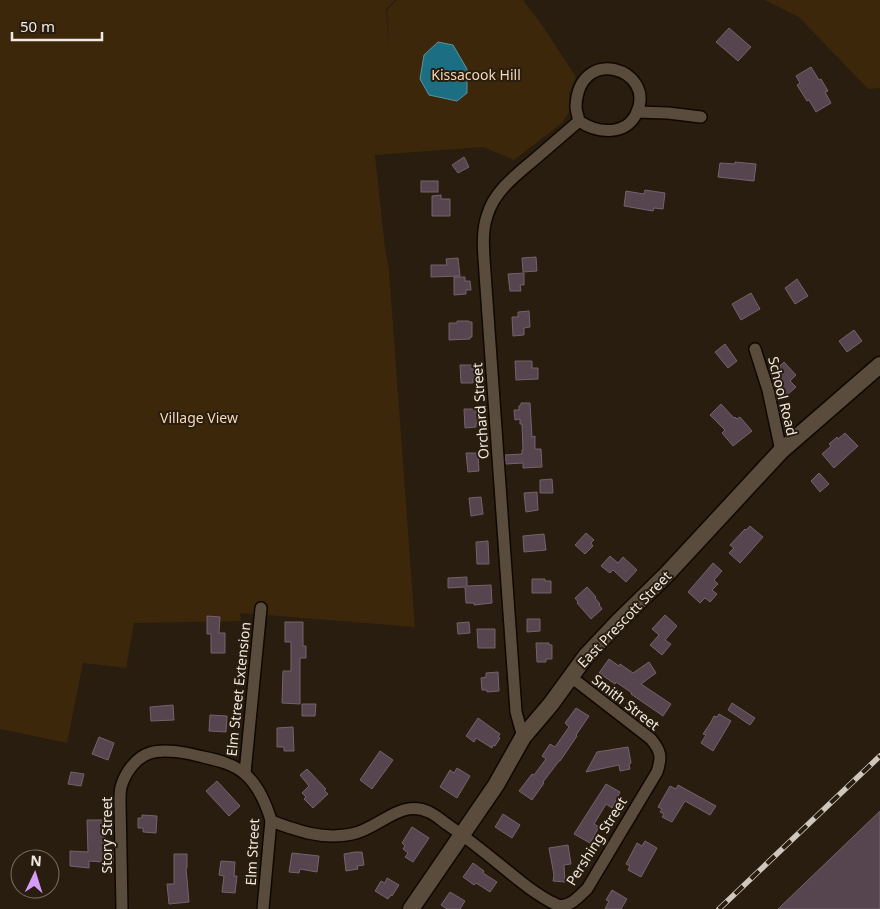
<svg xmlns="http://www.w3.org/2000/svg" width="880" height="909" font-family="'Noto Sans',sans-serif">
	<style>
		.green { fill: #3c270a }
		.water { fill: #1c6e82; stroke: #5c939e }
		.building { fill: #56454f; stroke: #75626d }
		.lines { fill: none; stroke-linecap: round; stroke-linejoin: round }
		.minor-casing { stroke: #100700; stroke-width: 14 }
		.secondary-casing { stroke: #100700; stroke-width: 19 }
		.minor { stroke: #594c3d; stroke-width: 11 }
		.secondary { stroke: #594c3d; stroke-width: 16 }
		.rail-casing { stroke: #cfc6bc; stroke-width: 5.5 }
		.rail { stroke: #281d0f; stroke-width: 4; stroke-dasharray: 11; stroke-linecap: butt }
		.labels { text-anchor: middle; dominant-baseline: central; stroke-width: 4; stroke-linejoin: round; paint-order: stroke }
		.park-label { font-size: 14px; fill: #f5d9b9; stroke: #281d0f }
		.street-label { font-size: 14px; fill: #f2eae1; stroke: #281d0f }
	</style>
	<rect width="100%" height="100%" fill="#281d0f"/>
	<g class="green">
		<path d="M0,0H395L386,9L389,48L387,10L397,0H523L542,25L576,77L569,94V112L562,123L514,160L483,147L375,155L385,248L389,270L415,627L240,613L241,621L134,623L126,668L83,663L67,743L0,729Z"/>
		<path d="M765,0H880V88L868,89L799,17Z"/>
	</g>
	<path class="water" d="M438,42L453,45L467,69V93L457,101L429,95L420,79L424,55Z"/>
	<g class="building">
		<path d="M729,28L751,47L738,61L716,42Z"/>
		<path d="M811,67L819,80L821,79L828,91L825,92L831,103L816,112L809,100L807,101L797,85L800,83L796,76Z"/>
		<path d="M464,157L469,167L458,173L452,165Z"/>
		<path d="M735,162L756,164L754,181L718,177L720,163L735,164Z"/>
		<rect x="421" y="181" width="17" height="11"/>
		<path d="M645,190L665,193L663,209L654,208L653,211L624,206L626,191L644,194Z"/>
		<path d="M441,195V199H450V216H432V196Z"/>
		<path d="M536,257L537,271L523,272L522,258Z"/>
		<path d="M458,258L460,276L431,277V265H447L446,259Z"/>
		<path d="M524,273V285H520L521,291H510L508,274Z"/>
		<path d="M454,277H465V281H470L471,290H466V294L454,295Z"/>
		<path d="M797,279L808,296L795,304L785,288Z"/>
		<path d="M751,293L760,309L741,320L732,304Z"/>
		<path d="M529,311L530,327L524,328V335L513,336L512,317H518V312Z"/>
		<path d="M457,321H469V322H472V337H470V339L449,340V323H457Z"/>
		<path d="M854,330L862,341L847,352L839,341Z"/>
		<path d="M725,344L737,361L728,368L715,352Z"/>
		<path d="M515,361H532V368H538V379L516,380Z"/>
		<path d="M784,362L796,375L790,381L796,387L786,396L780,390L779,391L775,387L773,382L776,380L771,374Z"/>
		<path d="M460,365H472V369H475L476,379H473V383H461Z"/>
		<path d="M521,403H530L532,437L535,436V449H541L542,467L523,468V463L506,464L505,455L522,454V450H523L522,424H520V419L515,420L514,410H519V406L521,405Z"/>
		<path d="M721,404L734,418L735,417L737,419L740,417L752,431L733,446L722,433L725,430L710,415Z"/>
		<path d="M464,409H475V412H478L479,423H476V427L465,428Z"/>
		<path d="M845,433L858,446L834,468L822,454L831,446L829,444L837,437L838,439Z"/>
		<path d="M466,453H478L479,471L468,472Z"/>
		<path d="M819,473L829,484L820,492L811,481Z"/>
		<path d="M552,479L553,493H540V480Z"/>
		<path d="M537,492L538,510L526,512L524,493Z"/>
		<path d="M481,497L483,514L471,516L469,498Z"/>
		<path d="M750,526L763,537L740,563L729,553L734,548L730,545L745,529L746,530Z"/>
		<path d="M586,533L594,540L591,543L593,546L585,554L575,545Z"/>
		<path d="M544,534L546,550L524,552L523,536Z"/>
		<path d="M488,541L489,564H477L476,542Z"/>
		<path d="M610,556L618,563L623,557L637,570L626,582L613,570L610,573L601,566Z"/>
		<path d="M713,563L722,571L714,580L718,584L712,590L717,594L710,602L705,598L700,603L688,592Z"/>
		<path d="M467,577V586L491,585L492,603L474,605V603H466L465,587L448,588V578Z"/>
		<path d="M532,579H545V581H551V593H532Z"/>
		<path d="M587,587L596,597L595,598L600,604L599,605L602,609L591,619L577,603L578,602L575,598Z"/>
		<path d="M665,615L677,626L665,640L671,644L662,655L650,645L659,635L652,629Z"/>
		<path d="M207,616L220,617L219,633H225V653H211V634H207Z"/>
		<path d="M527,619H540V631L527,632Z"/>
		<path d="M285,622H303V646H306V658H300V704L282,703L283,671H291V642H285Z"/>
		<path d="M469,622L470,633L458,634L457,623Z"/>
		<path d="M477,629H495V648H478Z"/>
		<path d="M536,643H549V645H552V659H546V662H537Z"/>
		<path d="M609,659L619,666L620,664L633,673L649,662L656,673L641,684L671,704L663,716L631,694L632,693L616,682L615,684L599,673Z"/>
		<path d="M498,672L499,691L487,692V690H482L481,678L486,677V673Z"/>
		<path d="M732,703L755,718L750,725L728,710Z"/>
		<path d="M302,704H316L315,716H302Z"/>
		<path d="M173,705L174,720L151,721L150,707Z"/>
		<path d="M576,708L589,716L576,735L577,736L560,761H559L543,782L544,783L532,800L519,791L532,774L534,775L546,759L542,756L550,744L555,747L569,727L565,723Z"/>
		<path d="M719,714L731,721L713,751L701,743L706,735L703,734L711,722L714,716L717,717Z"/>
		<path d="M210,715L227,716L226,732L209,731Z"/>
		<path d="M478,718L500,734L498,737L500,738L495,746L493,745L492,748L476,738L474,742L466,736Z"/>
		<path d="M293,727L294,751H284V747H277V728Z"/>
		<path d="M99,737L114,743L108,760L92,754Z"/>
		<path d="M628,747L631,763L629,764L630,769L620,771L619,765L586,772L597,752Z"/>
		<path d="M380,751L393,760L372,789L360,780Z"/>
		<path d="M457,768L470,776L457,798L440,787L450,770L454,773Z"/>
		<path d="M307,769L326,789L324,790L328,794L313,808L304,799L306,797L302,793L309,786L300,775Z"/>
		<path d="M71,772L84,774L81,786L68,784Z"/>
		<path d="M217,781L240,806L229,816L206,791Z"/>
		<path d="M606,784L620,792L612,808L606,804L594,824L599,827L590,843L574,834Z"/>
		<path d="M678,785L716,806L710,815L685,801L672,822L662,817L664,814L660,812L662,809L658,807L670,786L676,789Z"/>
		<path d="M880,811V909H778Z"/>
		<path d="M503,814L520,825L512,838L495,827Z"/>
		<path d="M142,815L157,816L156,833L143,832V828H138V818H142Z"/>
		<path d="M87,820H104V852H113L114,863L89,861V868L70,866V851L88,852Z"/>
		<path d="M412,827L429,838L413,862L405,857L408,853L403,849L405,846L402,843Z"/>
		<path d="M645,841L657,848L641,877L628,870L630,866L626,864L637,843L642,846Z"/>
		<path d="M568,845L571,864L564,865L565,882L553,881L554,875L549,848Z"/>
		<path d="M355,852H362L364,865L357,866L358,869L346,871L344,854Z"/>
		<path d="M292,853L319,856L317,872L300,869L299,873L289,872Z"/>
		<path d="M174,854H187V868H186L189,902L169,904L167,884H174Z"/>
		<path d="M221,861L235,862L234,876H237L235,893L222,892L224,876L219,875Z"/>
		<path d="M473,863L484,871L483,873L497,882L490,892L476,883L474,885L463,877Z"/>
		<path d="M387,878L399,885L392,896L391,895L388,899L375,891L381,881L385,883Z"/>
		<path d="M612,890L627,899L621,909H605L609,901L606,900Z"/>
		<path d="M450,892L465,901L460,909H447L441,905Z"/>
	</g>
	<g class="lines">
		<g class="minor-casing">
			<g id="minor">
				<path d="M579,121C598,134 627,136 637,112"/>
				<path d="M755,349L768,390L781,451"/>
				<path d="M523,737L516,712L485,273C484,255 481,234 487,216C494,191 516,175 535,159C550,146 564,134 579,121C578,116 576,111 576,106C579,44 656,69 637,112L668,113L701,117"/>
				<path d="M245,773L261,608"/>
				<path d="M271,821C298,831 323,840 352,834C379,829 400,798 429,812C436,815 442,821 448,825C473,842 496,862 520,881C530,889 540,896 551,902C554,903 556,905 558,905C570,908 579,896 587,889L657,772C662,757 661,751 651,739L571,677"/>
				<path d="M122,909L120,802C120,797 120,791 121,787C125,773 136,757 150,753C164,748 189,753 203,757C217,760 234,764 245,774C258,785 266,804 271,820L263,909"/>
			</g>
		</g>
		<g class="secondary-casing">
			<path id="secondary" d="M411,909L496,785L523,737L551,704L586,656L618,622L667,574L781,451L880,365"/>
		</g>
		<use href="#minor" class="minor"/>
		<use href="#secondary" class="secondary"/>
		<g class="rail-casing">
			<path id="rail" d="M719,909L880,756"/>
		</g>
		<use href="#rail" class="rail"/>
	</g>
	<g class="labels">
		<g class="park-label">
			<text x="476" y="74">Kissacook Hill</text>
			<text x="199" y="417">Village View</text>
		</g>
		<g class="street-label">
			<text transform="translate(783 396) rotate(76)">School Road</text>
			<text transform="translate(480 411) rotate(-94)">Orchard Street</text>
			<text transform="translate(624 619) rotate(-46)">East Prescott Street</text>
			<text transform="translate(238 689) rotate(-84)">Elm Street Extension</text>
			<text transform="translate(626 702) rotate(38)">Smith Street</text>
			<text transform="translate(106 835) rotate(-90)">Story Street</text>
			<text transform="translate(596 841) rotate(-58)">Pershing Street</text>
			<text transform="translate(252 852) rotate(-87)">Elm Street</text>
		</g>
	</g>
	<g transform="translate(35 874) rotate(4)"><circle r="24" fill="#281d0f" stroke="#796f63"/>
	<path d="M0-4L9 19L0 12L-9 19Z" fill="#d69bf9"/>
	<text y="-8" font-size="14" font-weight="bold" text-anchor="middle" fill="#f2eae1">N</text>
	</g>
	<path d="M12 32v8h90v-8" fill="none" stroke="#f2eae1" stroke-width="2.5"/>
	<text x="20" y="32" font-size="15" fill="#f2eae1" stroke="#281d0f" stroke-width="4" paint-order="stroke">50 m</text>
</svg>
